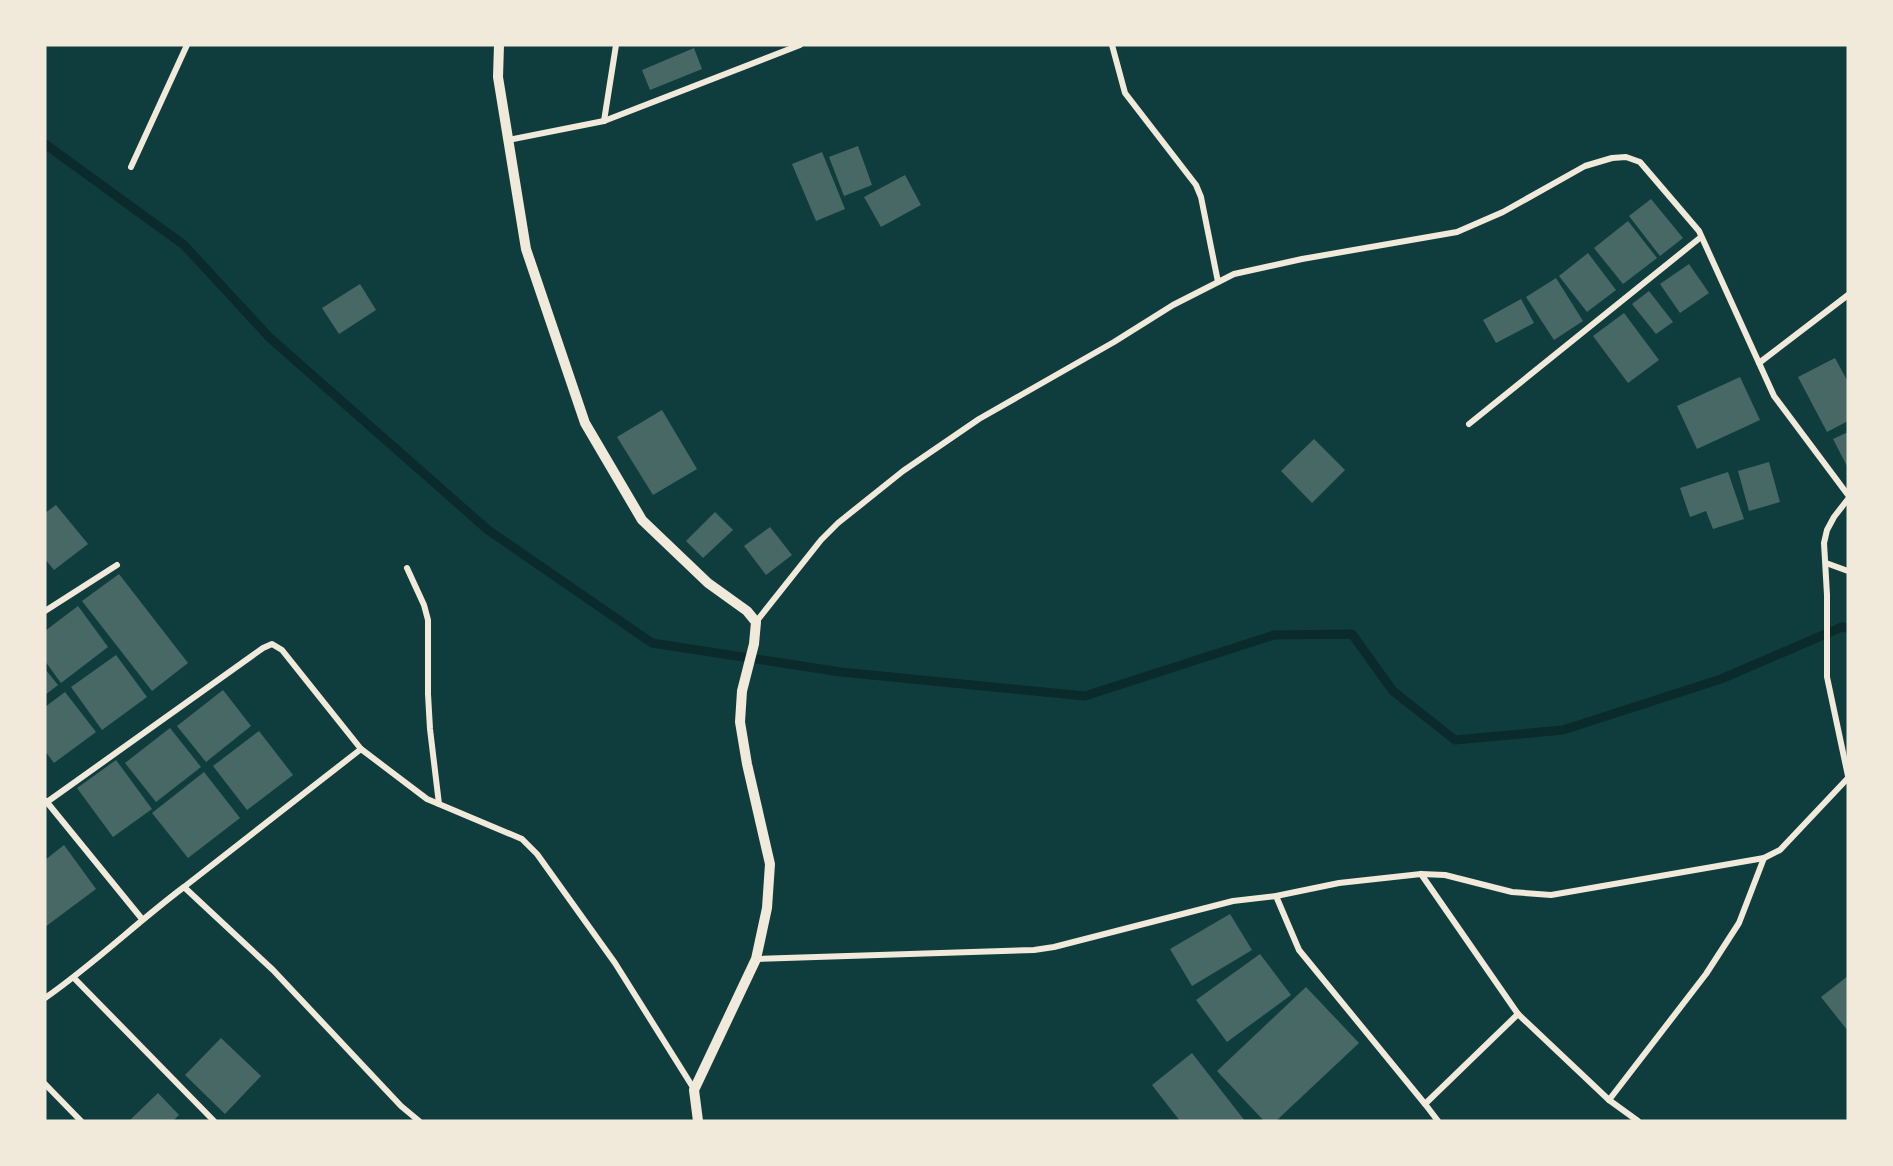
<svg xmlns="http://www.w3.org/2000/svg" width="1893" height="1166" font-family="Ubuntu,sans-serif">
	<style>
		.lines { fill: none; stroke-linecap: round; stroke-linejoin: round }
		.stream { stroke: #0a2a2b; stroke-width: 9 }
		.building { fill: #486865 }
		.minor { stroke: #f1e9da; stroke-width: 6 }
		.tertiary { stroke: #f1e9da; stroke-width: 10 }
	</style>
	<rect width="100%" height="100%" fill="#0f3d3e"/>
	<g class="lines">
		<path class="stream" d="M45,144L184,245L270,338L488,530L652,643L841,672L1085,696L1274,635L1352,634L1393,691L1455,740L1563,730L1721,679L1842,627L1848,628"/>
	</g>
	<g class="building">
		<path d="M694,48L702,69L650,90L642,70Z"/>
		<path d="M858,146L872,185L844,196L829,157Z"/>
		<path d="M822,152L845,209L816,221L792,164Z"/>
		<path d="M905,175L921,205L881,227L864,197Z"/>
		<path d="M1651,199L1683,238L1660,256L1629,216Z"/>
		<path d="M1628,221L1657,258L1623,284L1594,248Z"/>
		<path d="M1588,253L1616,290L1587,312L1559,276Z"/>
		<path d="M1689,264L1709,293L1680,313L1660,284Z"/>
		<path d="M1556,278L1583,321L1554,340L1526,297Z"/>
		<path d="M360,284L376,310L339,334L322,308Z"/>
		<path d="M1649,291L1673,322L1656,334L1632,304Z"/>
		<path d="M1521,299L1534,323L1496,343L1483,320Z"/>
		<path d="M1624,313L1659,360L1628,383L1593,336Z"/>
		<path d="M1835,358L1848,382V421L1827,432L1798,377Z"/>
		<path d="M1740,377L1760,420L1697,449L1677,406Z"/>
		<path d="M662,410L697,469L653,495L617,437Z"/>
		<path d="M1848,432V468L1833,439Z"/>
		<path d="M1314,439L1345,470L1312,503L1281,471Z"/>
		<path d="M1769,462L1780,502L1749,511L1738,471Z"/>
		<path d="M1728,472L1744,519L1713,529L1706,511L1690,517L1680,488Z"/>
		<path d="M56,505L88,544L54,570L45,559V513Z"/>
		<path d="M715,512L733,530L703,558L686,541Z"/>
		<path d="M770,527L792,555L766,575L744,546Z"/>
		<path d="M119,574L188,663L152,691L82,601Z"/>
		<path d="M78,606L108,647L61,683L45,661V631Z"/>
		<path d="M116,655L147,697L102,730L71,687Z"/>
		<path d="M45,669L58,685L45,695Z"/>
		<path d="M223,690L251,726L206,762L177,726Z"/>
		<path d="M65,692L96,732L54,763L45,751V707Z"/>
		<path d="M170,728L201,767L156,802L125,763Z"/>
		<path d="M259,731L293,775L247,810L213,766Z"/>
		<path d="M116,760L152,809L113,837L77,788Z"/>
		<path d="M204,772L240,818L188,858L152,813Z"/>
		<path d="M64,845L96,889L45,927V860Z"/>
		<path d="M1230,914L1252,950L1192,986L1170,949Z"/>
		<path d="M1260,954L1291,995L1227,1042L1196,1000Z"/>
		<path d="M1848,976V1031L1821,997Z"/>
		<path d="M1306,987L1359,1043L1276,1121H1264L1217,1071Z"/>
		<path d="M221,1038L261,1076L225,1114L185,1075Z"/>
		<path d="M1192,1053L1245,1121H1180L1152,1085Z"/>
		<path d="M158,1093L179,1115L173,1121H129Z"/>
	</g>
	<g class="lines">
		<g class="minor">
			<path d="M1112,45L1125,93L1196,185L1201,197L1218,282"/>
			<path d="M604,121L616,45"/>
			<path d="M508,140L604,121L800,45"/>
			<path d="M131,167L187,45"/>
			<path d="M1759,363L1848,295"/>
			<path d="M1469,424L1701,237"/>
			<path d="M1848,499L1834,517L1827,530L1824,543L1827,595V677L1848,776"/>
			<path d="M1826,563L1848,571"/>
			<path d="M407,568L424,605L428,620V694L430,729L439,804"/>
			<path d="M45,611L117,565"/>
			<path d="M756,622L821,540L838,523L903,471L979,419L1114,342L1173,305L1234,274L1302,259L1457,232L1503,212L1585,166L1612,158L1626,157L1640,162L1699,231L1774,396L1848,495"/>
			<path d="M46,801L142,919"/>
			<path d="M47,802L263,648L272,644L282,650L361,749"/>
			<path d="M184,887L361,749L427,799L522,839L537,854L615,963L694,1089"/>
			<path d="M1276,896L1299,950L1425,1104L1518,1014L1421,874"/>
			<path d="M756,959L1034,950L1054,947L1233,901L1276,896L1339,883L1421,874L1445,875L1512,892L1551,895L1764,858L1780,850L1848,778"/>
			<path d="M74,978L214,1121"/>
			<path d="M45,998C94,964 136,923 184,887L273,970L401,1106L419,1121"/>
			<path d="M1518,1014L1609,1100L1706,974L1739,923L1764,858"/>
			<path d="M45,1084L81,1121"/>
			<path d="M1609,1100L1638,1121"/>
			<path d="M1425,1104L1438,1121"/>
		</g>
		<path class="tertiary" d="M499,45L498,77L526,249L585,423L642,520L708,583L747,611L756,622L754,644L742,691L740,722L747,764L770,864L767,908L756,959L694,1090L698,1121"/>
	</g>
	<rect width="1893" height="1166" fill="none" stroke="#f1e9da" stroke-width="93"/>
</svg>
